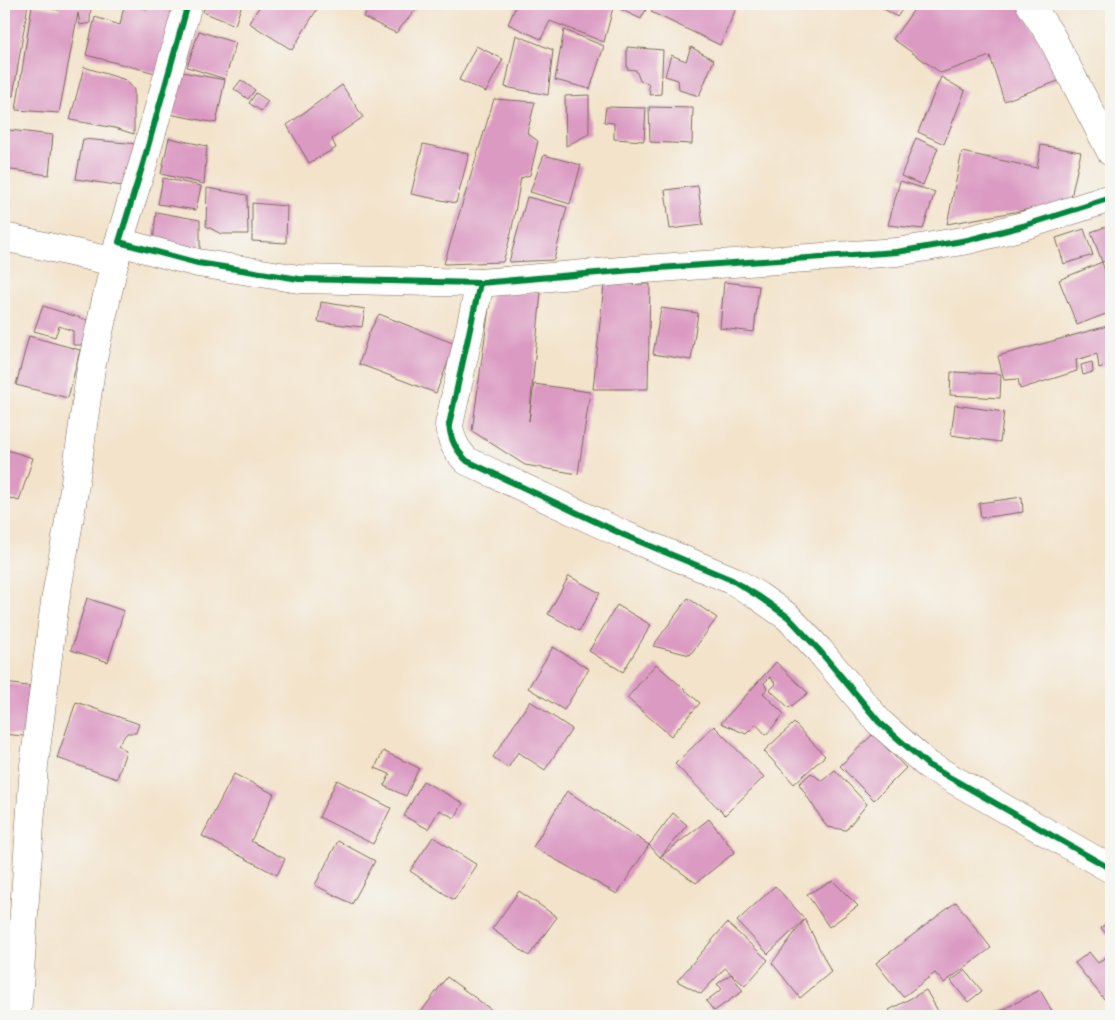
<svg xmlns="http://www.w3.org/2000/svg" width="1115" height="1020" font-family="Dekko,sans-serif">
	<style>
		.building { fill: #db9ac2 }
		.lines { fill: none; stroke-linecap: round; stroke-linejoin: round }
		.minor-casing { stroke: #7b6b5b; stroke-width: 29 }
		.minor { stroke: #fff; stroke-width: 28 }
		.cycleway-casing { stroke: #f6f6f2; stroke-width: 9 }
		.cycleway { stroke: #00873e; stroke-width: 6 }
	</style>
	<rect width="100%" height="100%" fill="#f6f6f2"/>
	<filter id="ink" filterUnits="userSpaceOnUse"><feTurbulence type="fractalNoise" baseFrequency=".02" numOctaves="2"/><feDisplacementMap in="SourceGraphic" scale="10" xChannelSelector="R" yChannelSelector="G"/><feConvolveMatrix kernelMatrix="1 2 1 2 8 2 1 2 1" color-interpolation-filters="sRGB"/></filter>
	<filter id="wash" filterUnits="userSpaceOnUse"><feTurbulence type="fractalNoise" baseFrequency=".0096" numOctaves="4" result="noise"/><feDisplacementMap in="SourceGraphic" scale="20" xChannelSelector="R" yChannelSelector="G"/><feGaussianBlur stdDeviation="1.12" result="paint"/><feColorMatrix in="noise" values="0 0 0 0 0 0 0 0 0 0 0 0 0 0 0 0 0 1.4 0 .05"/><feComposite in="paint" operator="in"/></filter>
	<g filter="url(#wash)">
		<rect width="100%" height="100%" fill="#f3e3cb"/>
		<g id="blocks">
			<g class="building">
				<path d="M4,4H28L13,96L4,95Z"/>
				<path d="M60,4H91L90,23L80,25L78,13L59,113L16,110L32,5L59,10Z"/>
				<path d="M149,4H174L163,75L86,55L95,17L120,25L124,5L147,9Z"/>
				<path d="M205,4H242L235,25L203,12Z"/>
				<path d="M261,4H314L319,6L292,50L249,23Z"/>
				<path d="M372,4H413L418,7L396,33L363,17Z"/>
				<path d="M517,4H614L604,42L550,21L541,39L508,24Z"/>
				<path d="M621,4H649L641,19L620,9Z"/>
				<path d="M656,4H738L720,45L651,12Z"/>
				<path d="M876,4H906L897,17Z"/>
				<path d="M918,4H1019L1061,80L1004,101L990,56L941,73L893,39Z"/>
				<path d="M564,30L604,46L590,89L555,80Z"/>
				<path d="M199,31L236,43L225,79L187,67Z"/>
				<path d="M516,35L553,50L548,95L505,87Z"/>
				<path d="M476,46L503,59L486,92L459,80Z"/>
				<path d="M627,47L663,50L661,94L650,95L648,83L640,81L636,70L627,69Z"/>
				<path d="M691,47L714,60L699,96L679,90L678,80L665,76L671,55L686,61Z"/>
				<path d="M84,67L126,80L134,90V134L115,128L70,120Z"/>
				<path d="M177,71L225,80L216,123L169,114Z"/>
				<path d="M941,77L965,91L944,144L918,132Z"/>
				<path d="M241,80L255,90L248,99L234,89Z"/>
				<path d="M342,85L363,117L332,139L336,148L309,163L287,125Z"/>
				<path d="M256,93L268,101L261,111L249,103Z"/>
				<path d="M589,95V134L566,146L565,96Z"/>
				<path d="M494,99L535,102L527,133L538,141L530,175L521,178L511,234L503,262L444,264Z"/>
				<path d="M606,107L646,108L644,141L614,139V123L604,122Z"/>
				<path d="M649,107L693,108L692,144L650,142Z"/>
				<path d="M9,130L53,135L49,175L4,169Z"/>
				<path d="M169,138L207,146L204,184L161,174Z"/>
				<path d="M916,138L938,148L923,185L901,176Z"/>
				<path d="M83,139L138,144L129,187L76,179Z"/>
				<path d="M423,144L469,154L456,203L411,194Z"/>
				<path d="M1041,145L1081,152L1070,202L947,224L962,152L1037,168Z"/>
				<path d="M544,155L581,165L570,204L530,192Z"/>
				<path d="M163,178L201,186L196,210L158,204Z"/>
				<path d="M900,181L935,192L923,229L888,225Z"/>
				<path d="M698,186L703,225L670,229L665,190Z"/>
				<path d="M207,188L247,195L248,234H221L206,226Z"/>
				<path d="M527,197L567,207L554,260L509,262Z"/>
				<path d="M252,203L287,206L286,243L252,241Z"/>
				<path d="M156,212L200,220V253L153,243Z"/>
				<path d="M1111,225V260L1102,262L1091,232Z"/>
				<path d="M1084,229L1093,255L1064,264L1056,238Z"/>
				<path d="M1102,262L1106,274L1111,271V312L1077,325L1059,280Z"/>
				<path d="M724,282L759,286L754,332L720,328Z"/>
				<path d="M650,284L648,389H593L604,285Z"/>
				<path d="M541,292L529,421L534,384L590,392L578,474L525,465L472,431L491,293Z"/>
				<path d="M321,302L365,309L362,327L318,322Z"/>
				<path d="M43,306L87,320V345H73V331L59,326L55,337L34,331Z"/>
				<path d="M661,308L698,313L691,360L653,354Z"/>
				<path d="M379,314L455,344L436,393L359,364L369,333Z"/>
				<path d="M1111,325V364L1099,368L1097,354L1076,360L1077,371L1020,389L1018,379L1004,380L998,356Z"/>
				<path d="M29,336L80,350L68,398L16,385Z"/>
				<path d="M1092,362L1093,372L1083,375L1081,365Z"/>
				<path d="M951,372L1001,374L1000,398L950,395Z"/>
				<path d="M955,405L1004,412L1000,442L951,435Z"/>
				<path d="M7,450L33,458L19,501L4,496V461Z"/>
				<path d="M1022,497L1023,512L981,518L979,503Z"/>
				<path d="M569,576L600,593L579,631L548,614Z"/>
				<path d="M87,598L124,611L108,662L71,650Z"/>
				<path d="M688,598L717,618L690,655L653,646Z"/>
				<path d="M617,605L651,625L623,672L589,651Z"/>
				<path d="M553,647L589,669L564,710L528,688Z"/>
				<path d="M776,662L808,693L789,708L770,690L776,684L770,677L764,683L767,689L763,693L784,714L766,735L756,724L746,734L721,723Z"/>
				<path d="M656,664L700,703L671,736L627,698Z"/>
				<path d="M4,683L36,687L32,737L4,734Z"/>
				<path d="M530,701L572,729L545,770L518,752L508,768L493,757Z"/>
				<path d="M76,702L139,724L136,733H127L118,745L126,751L117,779L57,758Z"/>
				<path d="M794,723L825,756L794,784L764,751Z"/>
				<path d="M714,726L764,777L725,815L675,764Z"/>
				<path d="M873,734L906,768L874,800L840,766Z"/>
				<path d="M383,751L419,768L406,796L384,786L390,774L375,768Z"/>
				<path d="M835,770L867,804L846,830L827,827L799,784L811,773L822,781Z"/>
				<path d="M234,774L274,794L251,841L285,859L277,875L202,836Z"/>
				<path d="M337,780L391,808L373,844L319,817Z"/>
				<path d="M423,781L463,803L455,818L439,810L428,829L404,816Z"/>
				<path d="M567,791L649,845L617,894L533,847Z"/>
				<path d="M673,813L687,825L660,857L649,845Z"/>
				<path d="M709,819L735,852L696,883L660,857Z"/>
				<path d="M433,837L477,865L454,900L410,871Z"/>
				<path d="M338,841L375,861L352,904L315,885Z"/>
				<path d="M833,881L858,906L829,927L807,894Z"/>
				<path d="M775,886L805,919L768,954L737,921Z"/>
				<path d="M519,891L557,917L529,956L492,929Z"/>
				<path d="M956,902L991,948L944,983L935,973L903,997L876,963Z"/>
				<path d="M1111,918V939L1101,928Z"/>
				<path d="M805,919L831,972L800,998L772,963Z"/>
				<path d="M727,923L768,960L745,986L725,968L701,994L677,981Z"/>
				<path d="M1089,952L1098,963L1108,955L1111,959V993L1104,999L1075,963Z"/>
				<path d="M965,970L982,991L968,1002L951,981Z"/>
				<path d="M731,974L743,991L714,1011L706,1001L722,989L717,984Z"/>
				<path d="M447,977L497,1014L495,1016H418Z"/>
				<path d="M926,990L941,1016H894L889,1010Z"/>
				<path d="M1040,990L1055,1016H991Z"/>
			</g>
		</g>
	</g>
	<g filter="url(#ink)">
		<use href="#blocks" fill-opacity="0" stroke="#7b6b5b" stroke-width="1"/>
		<g class="lines">
			<g class="minor-casing">
				<g id="minor">
					<path d="M188,4L143,164L119,242L198,263L299,279L480,283L644,269L897,252L968,240L1023,226L1111,198"/>
					<path d="M1030,4L1051,36L1111,152"/>
					<path d="M4,237L115,262"/>
					<path d="M480,283L449,425C451,441 456,450 467,461L624,535L732,580L758,596L788,617L819,650L879,722L928,765L1111,869"/>
					<path d="M17,1016L34,765L55,602L72,504L91,368L119,242"/>
				</g>
			</g>
			<use href="#minor" class="minor"/>
			<g class="cycleway-casing">
				<g id="cycleway">
					<path d="M188,4L143,164L119,242L198,263L299,279L480,283L644,269L897,252L968,240L1023,226L1111,198"/>
					<path d="M480,283L449,425C451,441 456,450 467,461L624,535L732,580L758,596L788,617L819,650L879,722L928,765L1111,869"/>
				</g>
			</g>
			<use href="#cycleway" class="cycleway"/>
		</g>
	</g>
	<rect width="1115" height="1020" fill="none" stroke="#f6f6f2" stroke-width="20"/>
</svg>
